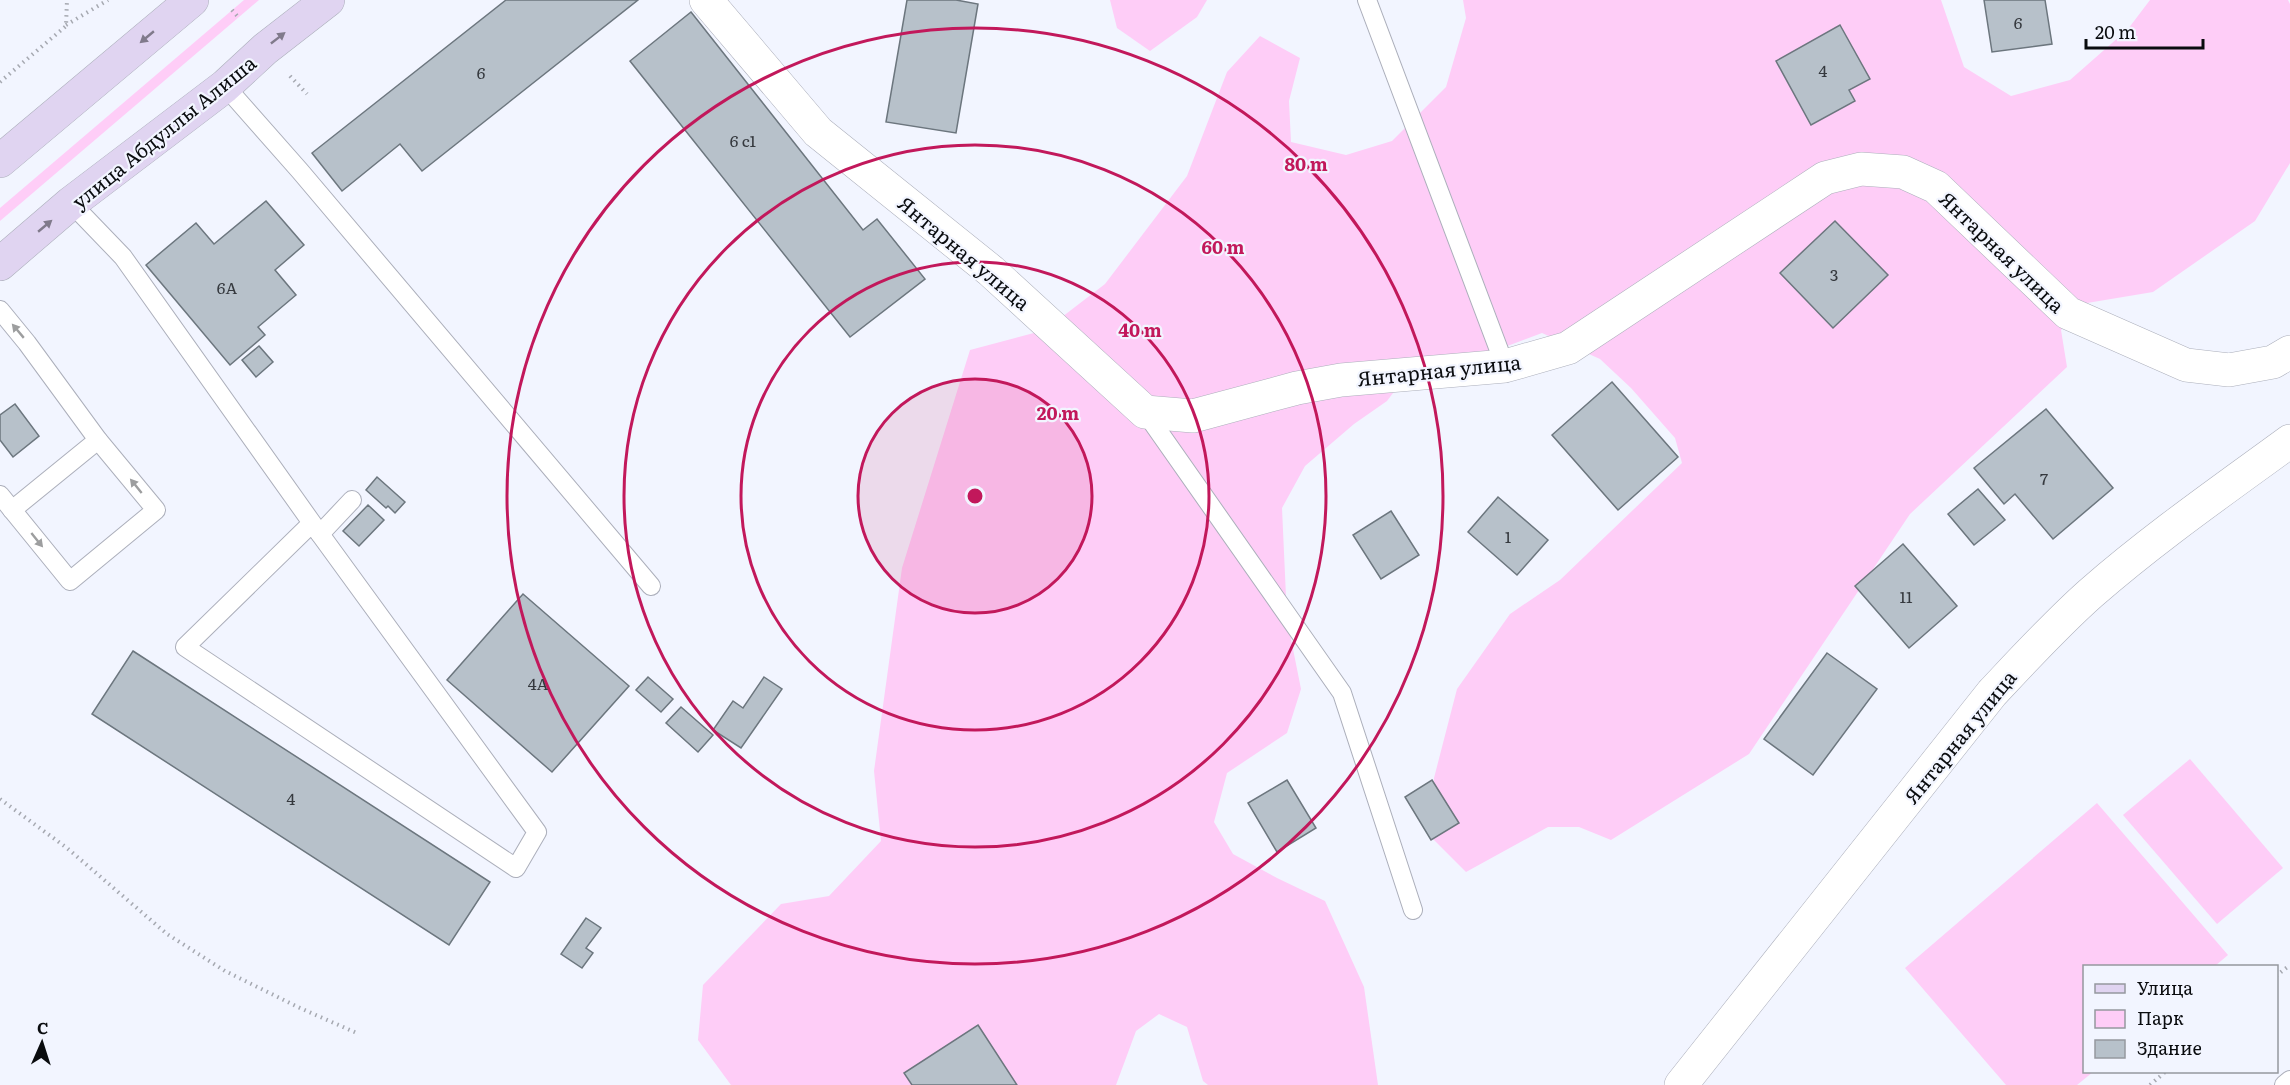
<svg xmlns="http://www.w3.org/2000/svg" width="2290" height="1085" font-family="Literata,serif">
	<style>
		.green { fill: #fecdf7 }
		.building { fill: #b7c1ca; stroke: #6c767e; stroke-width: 1.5 }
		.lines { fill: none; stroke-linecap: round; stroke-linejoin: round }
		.lane-casing { stroke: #acafbb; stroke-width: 20 }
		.street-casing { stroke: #acafbb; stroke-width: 34 }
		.secondary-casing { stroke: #acafbb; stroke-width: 34 }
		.path { stroke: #a6a9b1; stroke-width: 4; stroke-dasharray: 1.5 4.5; stroke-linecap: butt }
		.lane { stroke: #fff; stroke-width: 18 }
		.street { stroke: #fff; stroke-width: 33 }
		.secondary { stroke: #e0d4f1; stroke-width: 33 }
		.oneway { fill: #807a8b }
		.oneway2 { fill: #9d9e9f }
		.ring { fill: none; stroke: #c2185b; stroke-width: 3 }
		.labels { text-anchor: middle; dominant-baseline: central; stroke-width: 4.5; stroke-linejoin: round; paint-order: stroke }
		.number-label { font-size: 16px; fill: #35393e }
		.street-label { font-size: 20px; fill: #0a0c0f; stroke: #f2f5ff }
		.centre { fill: #c2185b; stroke: #f2f5ff; stroke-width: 3 }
		.ring-label { font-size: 18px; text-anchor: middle; font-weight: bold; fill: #c2185b; stroke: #f2f5ff; stroke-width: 4.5; stroke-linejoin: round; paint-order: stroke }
	</style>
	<rect width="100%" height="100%" fill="#f2f5ff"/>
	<g class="green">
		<path d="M244,0H259L0,221V208Z"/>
		<path d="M1110,0H1207L1197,17L1150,51L1117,28Z"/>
		<path d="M1463,0H1941L1964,67L2011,96L2070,80L2128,29L2150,0H2288L2290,4V163L2255,221L2153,292L2087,303L2061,330L2067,367L1910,514L1749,754L1611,840L1579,827H1548L1466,872L1431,837L1434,778L1457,689L1510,614L1560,580L1682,463L1675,438L1631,388L1600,359L1542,333L1486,354L1417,361L1387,401L1354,424L1305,466L1282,508L1287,619L1301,689L1287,733L1227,773L1214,822L1233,854L1277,878L1325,901L1364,987L1378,1085H1208L1203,1081L1187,1027L1159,1014L1136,1031L1116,1085H731L698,1040L703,985L781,904L829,896L881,841L874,771L902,568L970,350L1045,330L1105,284L1187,176L1227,72L1260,36L1300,58L1289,101L1291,142L1346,155L1392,141L1446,87L1466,18Z"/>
		<path d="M2190,759L2283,868L2217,924L2123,815Z"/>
		<path d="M2097,803L2228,955L2215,966H2084V1072H2093L2077,1085H2006L1905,968Z"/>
	</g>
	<g class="building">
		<path d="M506,0H638L422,171L400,144L342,191L312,153Z"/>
		<path d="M907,0H956L978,4L956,133L886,122Z"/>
		<path d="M1984,0H2045L2052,44L1992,52Z"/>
		<path d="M691,12L863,230L877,219L925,279L850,337L630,61Z"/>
		<path d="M1840,25L1870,79L1849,90L1855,101L1811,125L1776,61Z"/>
		<path d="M266,201L304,245L275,270L296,295L258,327L265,335L230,365L146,265L196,223L214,244Z"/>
		<path d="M1835,221L1888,275L1833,328L1780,273Z"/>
		<path d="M259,346L273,362L256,377L242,360Z"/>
		<path d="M1612,382L1678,457L1618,510L1552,435Z"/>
		<path d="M15,404L39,436L13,457L0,440V415Z"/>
		<path d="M2046,409L2113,488L2053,539L2015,494L2004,504L1974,468Z"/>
		<path d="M377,477L405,502L395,513L388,506L386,508L366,490Z"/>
		<path d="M1978,489L2005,520L1974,545L1948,514Z"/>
		<path d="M1498,497L1548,540L1517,575L1468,532Z"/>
		<path d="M368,505L384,520L359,546L343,531Z"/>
		<path d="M1391,511L1419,555L1381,579L1353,535Z"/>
		<path d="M1903,544L1957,606L1909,648L1855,586Z"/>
		<path d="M523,594L629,686L552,772L447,680Z"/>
		<path d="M133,651L490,882L449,945L92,714Z"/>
		<path d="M1827,653L1877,689L1813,775L1764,739Z"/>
		<path d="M648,677L673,699L661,712L636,690Z"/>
		<path d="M764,677L782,689L741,748L713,730L733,701L743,708Z"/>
		<path d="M681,707L713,735L698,752L666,723Z"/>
		<path d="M1287,780L1316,828L1277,852L1248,803Z"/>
		<path d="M1432,780L1459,823L1431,840L1405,797Z"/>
		<path d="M586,918L601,928L586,948L593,953L582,968L561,954Z"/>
		<path d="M978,1025L1017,1085H912L904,1073Z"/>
	</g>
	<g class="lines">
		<g class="lane-casing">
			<g id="lane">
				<path d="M1367,0L1505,366"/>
				<path d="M225,86L300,171L651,586"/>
				<path d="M71,203L123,257L312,523L537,832L516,868L185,647L312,523"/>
				<path d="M0,310L27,343L98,440L156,510L70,581L0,495"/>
				<path d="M1145,412L1342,693L1413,910"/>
				<path d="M12,510L98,440"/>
				<path d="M320,534L352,500"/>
				<path d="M2284,1085L2290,1080"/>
			</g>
		</g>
		<g class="street-casing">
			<g id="street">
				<path d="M706,0L818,132L991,271L1145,412L1193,416L1297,388L1341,380L1505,366L1568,348L1825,178L1861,169L1903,172L1936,187L2068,313L2186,365L2229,370L2273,362L2290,352"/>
				<path d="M1681,1085L1992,693C2024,659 2056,624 2091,593C2154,538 2223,490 2290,441"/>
			</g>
		</g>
		<g class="secondary-casing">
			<g id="secondary">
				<path d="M0,161L192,0"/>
				<path d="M0,264L71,203L225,86L265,49L328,0"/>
			</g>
		</g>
		<g class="path">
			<path d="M232,10L239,18"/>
			<path d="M66,25L108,0"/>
			<path d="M290,76L307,94"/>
			<path d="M0,82L66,26L67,0"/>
			<path d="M0,799L67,848L167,934L225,971L300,1008L359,1034"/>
			<path d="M2276,976L2290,965"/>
			<path d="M2150,1085L2165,1072"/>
		</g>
		<use href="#lane" class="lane"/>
		<use href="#street" class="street"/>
		<use href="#secondary" class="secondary"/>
	</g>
	<defs><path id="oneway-solid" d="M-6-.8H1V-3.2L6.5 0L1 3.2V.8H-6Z" transform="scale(1.5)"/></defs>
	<g class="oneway">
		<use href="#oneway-solid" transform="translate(147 37) rotate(140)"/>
		<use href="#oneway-solid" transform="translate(278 38) rotate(-38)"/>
		<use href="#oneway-solid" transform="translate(45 226) rotate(-40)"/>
	</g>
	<g class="oneway2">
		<use href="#oneway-solid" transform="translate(18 331) rotate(-130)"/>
		<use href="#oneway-solid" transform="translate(136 486) rotate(-129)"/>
		<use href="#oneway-solid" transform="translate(37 540) rotate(51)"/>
	</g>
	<circle cx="975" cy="496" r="117" fill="#c2185b" fill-opacity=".12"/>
	<g class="ring">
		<circle cx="975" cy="496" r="117"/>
		<circle cx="975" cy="496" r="234"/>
		<circle cx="975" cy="496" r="351"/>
		<circle cx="975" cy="496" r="468"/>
	</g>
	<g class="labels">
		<g class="number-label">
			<text x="2018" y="22">6</text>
			<text x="1823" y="70">4</text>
			<text x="481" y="72">6</text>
			<text x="743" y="140">6 с1</text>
			<text x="1834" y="274">3</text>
			<text x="227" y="287">6А</text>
			<text x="2044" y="478">7</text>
			<text x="1508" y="536">1</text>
			<text x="1906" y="596">11</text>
			<text x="538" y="683">4А</text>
			<text x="291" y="798">4</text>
		</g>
		<g class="street-label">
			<text transform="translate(163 131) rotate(-39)">улица Абдуллы Алиша</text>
			<text transform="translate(2003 251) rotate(44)">Янтарная улица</text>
			<text transform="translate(965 252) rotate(40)">Янтарная улица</text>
			<text transform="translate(1439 369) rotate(-6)">Янтарная улица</text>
			<text transform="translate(1959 736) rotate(-51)">Янтарная улица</text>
		</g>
	</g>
	<circle cx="975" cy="496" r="9" class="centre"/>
	<g class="ring-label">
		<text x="1306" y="171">80 m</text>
		<text x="1223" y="254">60 m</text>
		<text x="1140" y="337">40 m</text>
		<text x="1058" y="420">20 m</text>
	</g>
	<rect x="2083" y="965" width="195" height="108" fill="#f2f5ff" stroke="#95989f" stroke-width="1.5"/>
	<rect x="2095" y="984" width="30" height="9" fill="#e0d4f1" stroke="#95989f" stroke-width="1.5"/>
	<text x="2137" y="995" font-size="18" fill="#0a0c0f">Улица</text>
	<rect x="2095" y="1010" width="30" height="18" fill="#fecdf7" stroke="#95989f" stroke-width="1.5"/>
	<text x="2137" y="1025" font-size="18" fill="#0a0c0f">Парк</text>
	<rect x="2095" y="1040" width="30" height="18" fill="#b7c1ca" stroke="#95989f" stroke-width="1.5"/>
	<text x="2137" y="1055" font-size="18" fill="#0a0c0f">Здание</text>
	<g transform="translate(42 1043) rotate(3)" stroke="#f2f5ff" stroke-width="4.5" paint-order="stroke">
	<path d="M0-4.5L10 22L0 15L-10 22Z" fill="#0a0c0f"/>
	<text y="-9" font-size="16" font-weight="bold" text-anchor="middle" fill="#0a0c0f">С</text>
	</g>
	<path d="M2086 39v9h117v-9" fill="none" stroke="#0a0c0f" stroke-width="3"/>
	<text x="2095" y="39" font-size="18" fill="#0a0c0f" stroke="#f2f5ff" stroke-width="4.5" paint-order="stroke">20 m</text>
</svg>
